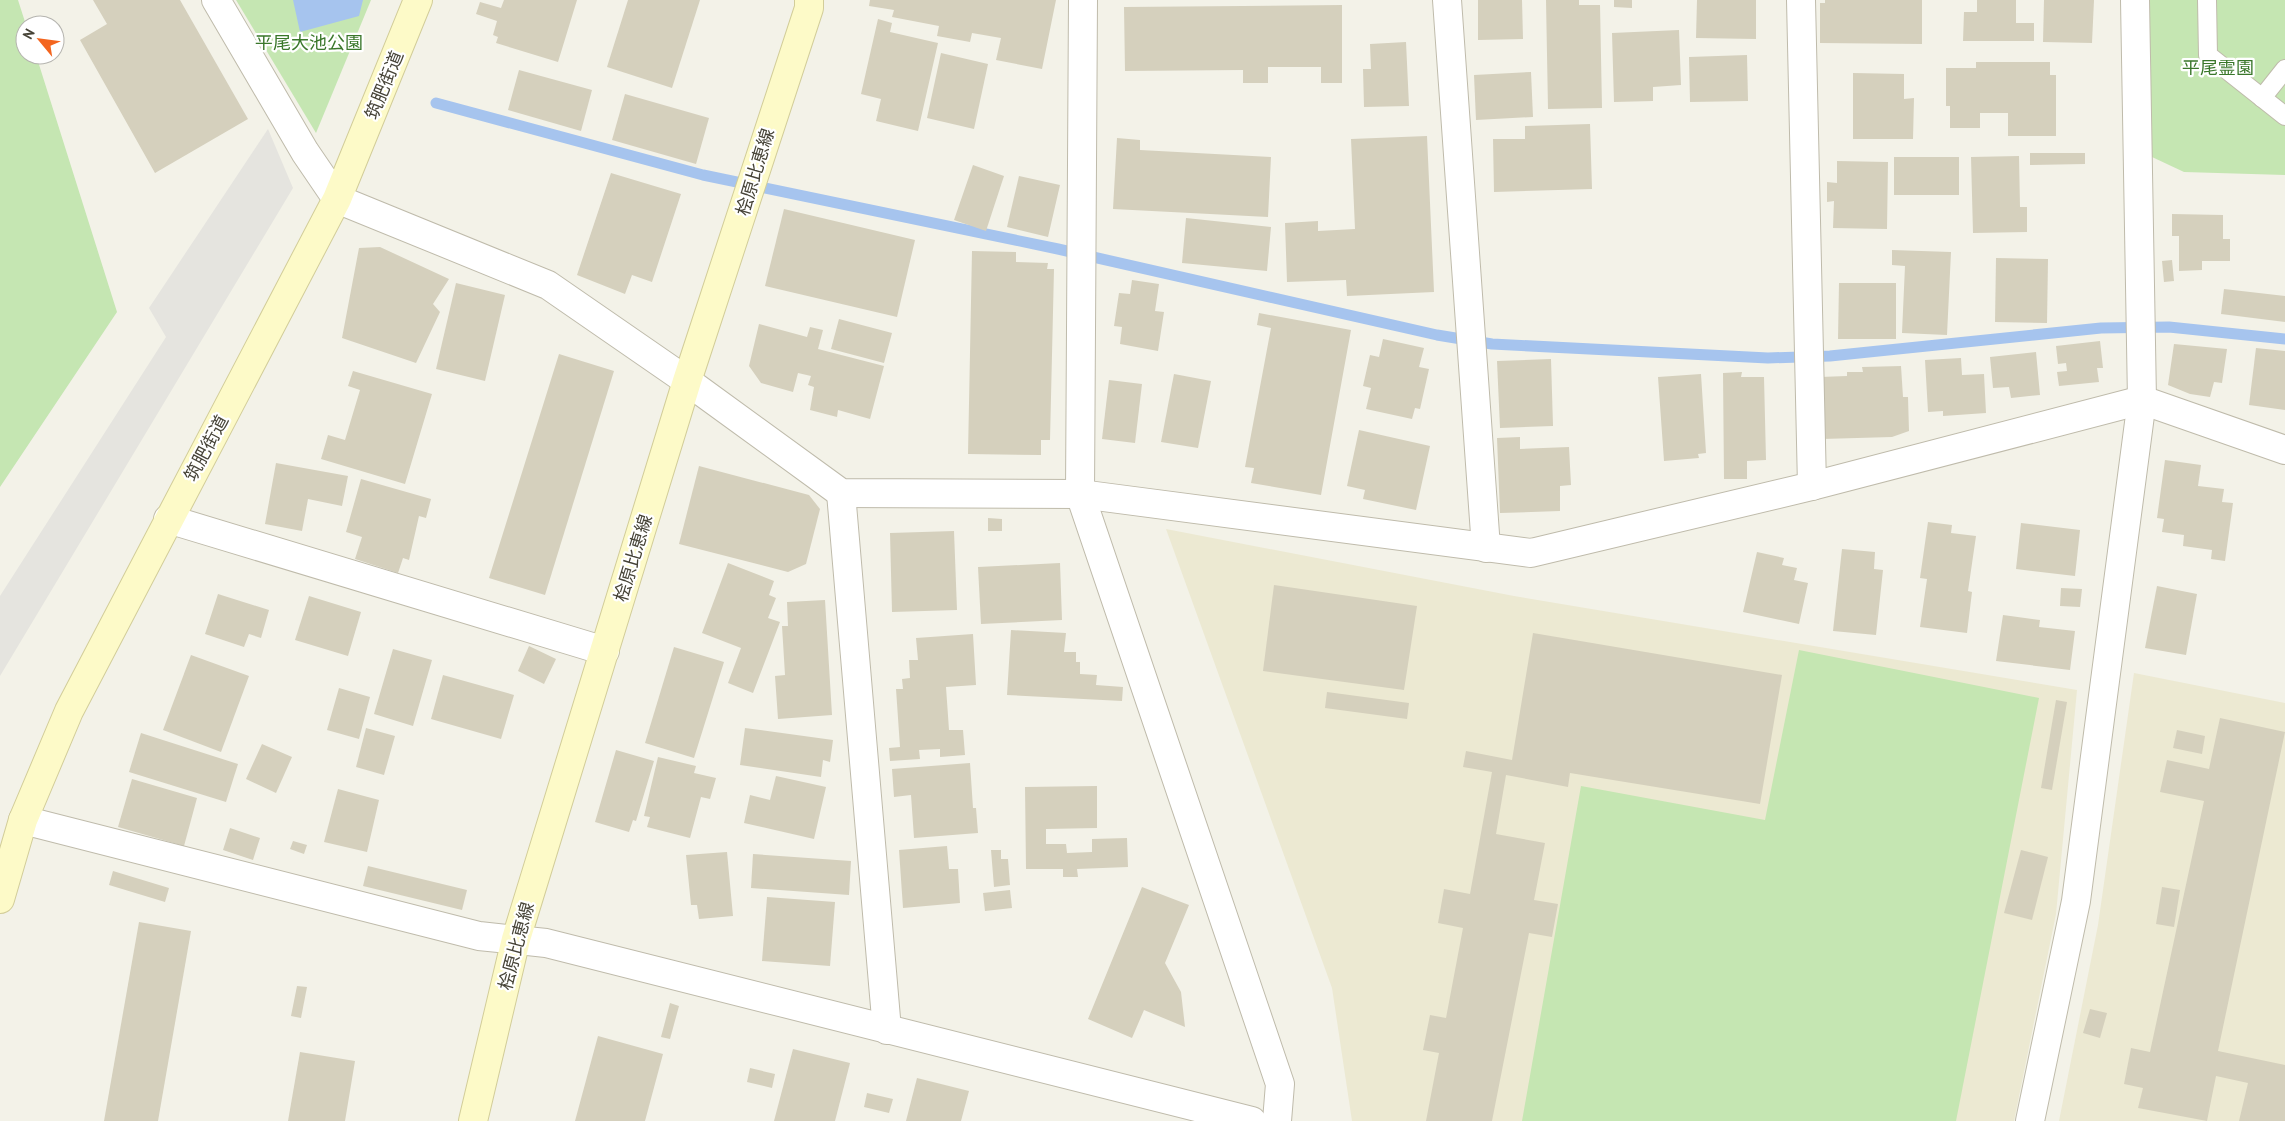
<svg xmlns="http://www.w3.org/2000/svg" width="2285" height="1121" font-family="'PT Sans','Noto Sans JP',sans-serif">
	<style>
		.education { fill: #ece9d2 }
		.green { fill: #c5e6b2 }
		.parking { fill: #e5e4df }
		.water { fill: #a6c4ee }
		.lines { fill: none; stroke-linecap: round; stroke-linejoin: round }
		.stream { stroke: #a6c4ee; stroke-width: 11 }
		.building { fill: #d5d0bd }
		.lane-casing { stroke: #bfbbab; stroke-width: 20 }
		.street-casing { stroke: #bfbbab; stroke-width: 30 }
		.secondary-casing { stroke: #d2cd99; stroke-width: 30 }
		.lane { stroke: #fff; stroke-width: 18 }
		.street { stroke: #fff; stroke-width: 28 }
		.secondary { stroke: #fdfac8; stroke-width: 28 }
		.labels { text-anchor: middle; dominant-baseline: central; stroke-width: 4.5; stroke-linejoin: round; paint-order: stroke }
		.park-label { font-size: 18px; fill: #3a772b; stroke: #fff }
		.street-label { font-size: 18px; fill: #464337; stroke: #fff }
	</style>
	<rect width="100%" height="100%" fill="#f3f2e8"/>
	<g class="education">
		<path d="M1166,529L1514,596L2077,690L2056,914L2014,1121H1352L1332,988Z"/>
		<path d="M2134,673L2285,703V1121H2059L2098,925Z"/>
	</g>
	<g class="green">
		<path d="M0,0H18L26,25L25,55H36L117,312L0,487Z"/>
		<path d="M236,0H371L316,133Z"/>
		<path d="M2149,0H2285V175L2184,172L2152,157Z"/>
		<path d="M1799,650L2039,698L1956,1121H1522L1581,786L1765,820Z"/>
	</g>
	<path class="parking" d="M268,129L293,188L0,676V596L166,337L149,308Z"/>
	<path class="water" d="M293,0H363L359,16L300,32Z"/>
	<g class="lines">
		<path class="stream" d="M436,103L703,175L1058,249L1437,335L1492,344L1768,358L1830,356L2101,328L2169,327L2285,339"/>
	</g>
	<g class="building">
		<path d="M93,0H180L248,119L155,173L80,40L107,24Z"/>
		<path d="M504,0H577L558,62L496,43L498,37L493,35L497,21L476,14L480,2L501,8Z"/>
		<path d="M628,0H700L672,88L607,67Z"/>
		<path d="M870,0H1056L1042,69L996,60L1001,38L972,33L970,42L937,36L939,26L892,17L894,10L869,6Z"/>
		<path d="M1478,0H1522L1523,39L1478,40Z"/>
		<path d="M1546,0H1579V5H1600L1602,108L1548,109Z"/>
		<path d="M1614,0H1632V8L1614,7Z"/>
		<path d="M1697,0H1756V39L1696,38Z"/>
		<path d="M1825,0H1922V44L1820,43V3H1825Z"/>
		<path d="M1977,0H2016V23H2034V41H1963L1964,12H1977Z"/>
		<path d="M2044,0H2094L2092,43L2043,42Z"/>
		<path d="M1342,5V83H1321V67H1268V83H1243V70L1125,71L1124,7Z"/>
		<path d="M878,19L892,23L890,32L938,43L918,131L876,121L881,99L861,94Z"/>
		<path d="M1679,30L1681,85L1653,87V101L1614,102L1612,33Z"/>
		<path d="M1406,42L1409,106L1364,107L1363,69H1371L1370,44Z"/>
		<path d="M941,53L988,64L974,129L927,118Z"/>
		<path d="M1747,55L1748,101L1690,102L1689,57Z"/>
		<path d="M1976,62H2050V75H2056V136H2008V113H1980V128H1950V106H1946V68H1976Z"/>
		<path d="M519,70L592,90L581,131L508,110Z"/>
		<path d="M1531,72L1533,117L1476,120L1474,75Z"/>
		<path d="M1853,73L1904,74V99L1914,98L1913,139H1853Z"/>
		<path d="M625,94L709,118L696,164L612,140Z"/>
		<path d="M1590,124L1592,189L1494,192L1493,139H1525V126Z"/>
		<path d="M1427,136L1434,292L1347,296L1346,280L1287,282L1285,223L1318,221V231L1355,229L1351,139Z"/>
		<path d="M1117,138L1140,140V150L1271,157L1268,217L1113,209Z"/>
		<path d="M2030,153H2085V164L2030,165Z"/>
		<path d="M2019,156L2020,207H2027V232L1973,233L1971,157Z"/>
		<rect x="1894" y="157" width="65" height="38"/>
		<path d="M1837,161L1888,162L1887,229L1833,228L1834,201L1827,202V182L1837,183Z"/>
		<path d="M973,165L1004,176L986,231L954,220Z"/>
		<path d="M611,173L681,194L652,282L632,275L625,294L577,275Z"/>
		<path d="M1019,176L1060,185L1048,237L1007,227Z"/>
		<path d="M784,209L915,240L897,317L765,286Z"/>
		<path d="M2172,214L2223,215V239H2230V261H2202V270L2179,271V236H2172Z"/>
		<path d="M1186,218L1271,227L1267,271L1182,263Z"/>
		<path d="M380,247L449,279L433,304L440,312L416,363L342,338L359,248Z"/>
		<path d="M1892,250L1951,252L1947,335L1902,333L1905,266L1892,265Z"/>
		<path d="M972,251L1016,252V262L1048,263L1047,269H1054L1050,440H1041V455L968,454Z"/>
		<path d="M1996,258L2048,259L2047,323L1995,322Z"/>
		<path d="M2172,260L2174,281L2164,282L2162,261Z"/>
		<path d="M1132,280L1159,284L1155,311L1164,312L1158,351L1120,344L1122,327L1114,326L1119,293L1130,294Z"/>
		<path d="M456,283L505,295L485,381L436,369Z"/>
		<path d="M1839,283H1896V339H1838Z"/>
		<path d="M2224,289L2285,296V322L2221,314Z"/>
		<path d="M1259,313L1351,330L1321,495L1251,483L1254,468L1245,467L1271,328L1257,325Z"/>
		<path d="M839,319L892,333L884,363L831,349Z"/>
		<path d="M759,324L807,337L810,327L823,330L818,349L884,366L870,419L838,410L837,417L810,410L814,387L808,385L811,376L798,373L793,392L761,383L749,366Z"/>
		<path d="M1383,339L1424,348L1419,367L1429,369L1420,409L1415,408L1412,419L1366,409L1371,388L1363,386L1370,355L1379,357Z"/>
		<path d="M2100,341L2103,368H2097L2099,382L2059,386L2057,372L2067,371L2066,363L2058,364L2056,346Z"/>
		<path d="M2174,344L2227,349L2222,383L2214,382L2210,397L2190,394L2168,385Z"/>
		<path d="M2256,348L2285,351V410L2249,405Z"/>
		<path d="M2036,352L2040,395L2011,398L2009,387L1993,388L1990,357Z"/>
		<path d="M559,354L614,371L545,595L489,578Z"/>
		<path d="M1961,358L1962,375L1984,374L1986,413L1943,416V411L1928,412L1925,360Z"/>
		<path d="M1551,359L1553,426L1500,428L1497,361Z"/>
		<path d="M1901,366L1903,397H1908L1909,431L1892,437L1822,439L1820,377L1847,376V372H1863L1862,367Z"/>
		<path d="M353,371L432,394L405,484L321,459L328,435L345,440L360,390L348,386Z"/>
		<path d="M1742,372L1741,377H1764L1766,460L1747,461V479H1724L1723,373Z"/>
		<path d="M1174,374L1211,381L1198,448L1161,442Z"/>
		<path d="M1701,374L1706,453L1698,454L1699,458L1664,461L1658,377Z"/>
		<path d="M1109,380L1142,384L1135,443L1102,439Z"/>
		<path d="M1359,430L1430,446L1416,510L1363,499L1365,490L1347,486Z"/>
		<path d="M1520,437V449L1569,447L1571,485L1560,486V511L1500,513L1497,438Z"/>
		<path d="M2165,460L2201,465L2198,486L2224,489L2222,502L2233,503L2225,561L2211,559L2212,550L2183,546L2184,535L2162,532L2164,519L2157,518Z"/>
		<path d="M276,463L348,476L342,506L308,499L302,531L265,524Z"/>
		<path d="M699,466L809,495L820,509L806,564L788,572L679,544Z"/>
		<path d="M361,479L431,499L426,518L419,516L409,560L403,558L398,573L355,559L362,537L346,532Z"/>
		<path d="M988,518L1002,519V531H988Z"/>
		<path d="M1928,522L1952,525L1951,533L1976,536L1968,591L1972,592L1967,633L1920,627L1927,579L1920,578Z"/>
		<path d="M2021,523L2080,530L2075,576L2016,569Z"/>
		<path d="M954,531L957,610L892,612L890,533Z"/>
		<path d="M1842,549L1875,552L1874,569L1883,570L1876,635L1833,631Z"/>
		<path d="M1757,552L1784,558L1782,565L1797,568L1794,580L1808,583L1799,624L1743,612Z"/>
		<path d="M728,563L774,581L769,595L776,598L768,618L780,622L753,693L728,683L741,648L702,633Z"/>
		<path d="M1060,563L1062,620L981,624L978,567Z"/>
		<path d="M1274,585L1417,606L1404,690L1263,671Z"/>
		<path d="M2157,586L2197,594L2186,655L2145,648Z"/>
		<path d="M2061,588L2082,589L2080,607L2060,606Z"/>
		<path d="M218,594L269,610L261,638L249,634L244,647L205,634Z"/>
		<path d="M309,596L361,612L348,656L295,640Z"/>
		<path d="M825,600L832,715L778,719L775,676L785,675L782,626H788L787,602Z"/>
		<path d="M2003,615L2040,620L2039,627L2075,631L2070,670L1996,661Z"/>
		<path d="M1011,630L1066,633L1064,652H1076V662H1080V674L1097,675L1096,685L1123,687L1122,701L1007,695Z"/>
		<path d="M1533,633L1782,675L1760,804L1570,773L1568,787L1506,775L1496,834L1545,843L1534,900L1558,904L1552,937L1529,933L1492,1121H1426L1439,1053L1423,1050L1430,1015L1446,1018L1463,928L1438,923L1444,889L1470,894L1492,772L1463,767L1466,751L1512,760Z"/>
		<path d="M973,634L976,685L946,687L949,730H963L965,755L940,757V749L919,750L920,759L890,761L889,748L900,747L896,689H903L902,679L910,678L909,660H918L916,638Z"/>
		<path d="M529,646L556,659L544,684L518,671Z"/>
		<path d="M674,647L724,662L694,758L645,743Z"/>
		<path d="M393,649L432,660L413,726L374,714Z"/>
		<path d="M191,655L249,676L221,752L163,730Z"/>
		<path d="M443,675L514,695L501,739L431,719Z"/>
		<path d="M339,688L370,697L359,739L327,730Z"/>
		<path d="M1327,692L1409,703L1407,719L1325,708Z"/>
		<path d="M2056,700L2067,702L2052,790L2041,788Z"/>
		<path d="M2220,718L2285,732L2218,1051L2285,1065V1121H2239L2248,1083L2216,1076L2207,1121L2138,1108L2143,1088L2124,1084L2131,1048L2150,1052L2204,801L2160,792L2167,760L2209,769Z"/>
		<path d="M366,728L395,736L384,775L356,767Z"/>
		<path d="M745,728L833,740L830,762L823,760L821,777L740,765Z"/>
		<path d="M2177,730L2205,736L2202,754L2173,748Z"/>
		<path d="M141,733L238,764L226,802L129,772Z"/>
		<path d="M262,744L292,757L276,793L246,779Z"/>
		<path d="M616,750L654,761L636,821L633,820L629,832L595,822Z"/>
		<path d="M658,757L696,766L694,773L716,778L710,799L701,797L690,838L647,827L650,817L644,816Z"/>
		<path d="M970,763L973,808H976L978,833L914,838L911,795L894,797L892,769Z"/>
		<path d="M776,776L826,787L814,839L744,823L750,795L770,800Z"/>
		<path d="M132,779L197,798L184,846L118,827Z"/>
		<path d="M1097,786V828L1046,829V844H1066L1067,853L1092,852V839L1127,838L1128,867L1077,869L1078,877H1063V869H1026L1025,787Z"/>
		<path d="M338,789L379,800L367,852L324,842Z"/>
		<path d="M230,828L260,838L253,860L223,850Z"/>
		<path d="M293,841L307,845L304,854L290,849Z"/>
		<path d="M947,846L949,869H958L960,903L903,908L899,850Z"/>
		<path d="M991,850H1001V859H1008L1010,885L994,887Z"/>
		<path d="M2021,850L2048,857L2032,920L2004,913Z"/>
		<path d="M727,852L733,916L699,919L697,905H691L686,855Z"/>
		<path d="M753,854L851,861L849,895L751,888Z"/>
		<path d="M368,866L467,890L462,910L363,886Z"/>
		<path d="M113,871L169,888L165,902L109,885Z"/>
		<path d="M1142,887L1189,905L1165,963L1181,992L1185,1027L1144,1010L1132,1038L1088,1019Z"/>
		<path d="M2162,887L2180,890L2174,927L2156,924Z"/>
		<path d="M1010,890L1012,908L985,911L983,893Z"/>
		<path d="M767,897L835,902L830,966L762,961Z"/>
		<path d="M139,922L191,931L158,1121H104Z"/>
		<path d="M297,986L307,987L301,1018L291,1016Z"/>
		<path d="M670,1003L679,1006L670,1039L661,1037Z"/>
		<path d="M2090,1009L2107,1013L2100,1038L2083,1033Z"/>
		<path d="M598,1036L663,1054L645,1121H575Z"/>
		<path d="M793,1049L850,1063L835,1121H774Z"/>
		<path d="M300,1052L355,1061L345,1121H288Z"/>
		<path d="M750,1068L775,1074L772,1088L747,1082Z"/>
		<path d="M917,1078L969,1091L961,1121H906Z"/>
		<path d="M867,1093L893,1099L889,1113L864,1107Z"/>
	</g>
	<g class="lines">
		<g class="lane-casing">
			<g id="lane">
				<path d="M2207,0L2208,55L2285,116"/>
				<path d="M2262,98L2285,69"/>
			</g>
		</g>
		<g class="street-casing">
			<g id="street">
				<path d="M216,0L305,152L337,199L548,285L687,381L841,493L1080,494L1531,553L1812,486L2142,400L2285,450"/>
				<path d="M1083,0L1080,494L1280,1084L1277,1121"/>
				<path d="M1447,0L1486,548"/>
				<path d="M1801,0L1812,486"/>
				<path d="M841,493L887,1030"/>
				<path d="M168,519L605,651"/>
				<path d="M23,820L479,936L546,943L1252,1121"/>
				<path d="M2030,1121L2076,901L2142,400L2135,0"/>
			</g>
		</g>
		<g class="secondary-casing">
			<g id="secondary">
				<path d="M0,899L23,820L69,711L337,199L418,0"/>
				<path d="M473,1121L516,939L687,381L809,8V0"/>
			</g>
		</g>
		<use href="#lane" class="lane"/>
		<use href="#street" class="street"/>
		<use href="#secondary" class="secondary"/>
	</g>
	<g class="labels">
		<g class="park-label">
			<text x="309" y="42">平尾大池公園</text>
			<text x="2218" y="67">平尾霊園</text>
		</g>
		<g class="street-label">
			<text transform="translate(384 85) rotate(-68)">筑肥街道</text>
			<text transform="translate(755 172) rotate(-73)">桧原比恵線</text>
			<text transform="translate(206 448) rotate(-62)">筑肥街道</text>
			<text transform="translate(633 558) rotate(-73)">桧原比恵線</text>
			<text transform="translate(516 946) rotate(-75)">桧原比恵線</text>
		</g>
	</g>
	<g transform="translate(40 40) rotate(299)"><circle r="24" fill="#ffffff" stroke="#b5b4af"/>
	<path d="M0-4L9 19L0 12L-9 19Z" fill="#f3651f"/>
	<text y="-8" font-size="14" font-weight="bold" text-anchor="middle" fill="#464337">N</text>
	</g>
</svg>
